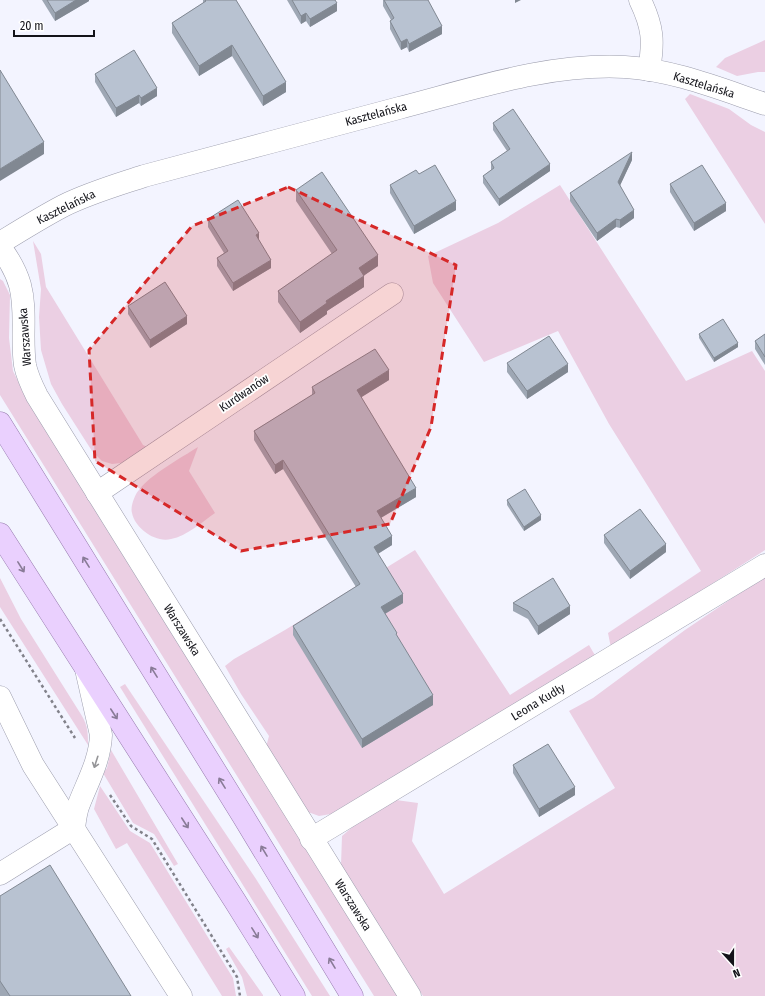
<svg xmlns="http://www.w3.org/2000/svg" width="765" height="996" font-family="'Fira Sans Condensed',sans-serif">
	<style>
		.green { fill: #ebcfe3 }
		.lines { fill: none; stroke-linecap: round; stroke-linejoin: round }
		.minor-casing { stroke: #9c9dad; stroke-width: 23 }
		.major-casing { stroke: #967aad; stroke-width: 23 }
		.path { stroke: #81818a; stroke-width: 2.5; stroke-dasharray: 3 3; stroke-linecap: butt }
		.minor { stroke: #fff; stroke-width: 22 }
		.major { stroke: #ead0fe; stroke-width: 22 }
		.wall { fill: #9ea7b4 }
		.shaded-wall { fill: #818892 }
		.building { fill: #b8c2d1; stroke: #818892 }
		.oneway { stroke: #897b97 }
		.oneway2 { stroke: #959598 }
		.marked { fill: #d62828; fill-opacity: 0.2; stroke: #d62828; stroke-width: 3; stroke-dasharray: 8 5; stroke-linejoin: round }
		.labels { text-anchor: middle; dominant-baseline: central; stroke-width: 3.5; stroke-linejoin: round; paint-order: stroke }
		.street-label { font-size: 12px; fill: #131319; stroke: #fff }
	</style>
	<rect width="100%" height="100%" fill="#f3f4ff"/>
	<g class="green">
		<path d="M765,40V72H758L737,76L716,67L725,58Z"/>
		<path d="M690,94L729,109L751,125L765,132V224L685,99Z"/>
		<path d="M560,185L686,381L752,351L765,371V550L611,648L608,633L701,571L609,424L558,331L484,362L433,283L428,256L498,223Z"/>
		<path d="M33,241L41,254L46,287L143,445L152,449L130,462L112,464L102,461L92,451L62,404L51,384L41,350L39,317L41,289Z"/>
		<path d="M0,279L3,281L10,295L9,338L13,371L26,397L109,533L398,996H374L0,395Z"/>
		<path d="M198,447L189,471L215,513C202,522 187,536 171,539C155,543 135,528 132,513C130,507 135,494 139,490C151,474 181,458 198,447Z"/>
		<path d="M415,550L510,695L589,645L596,657L337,813L319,816L308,812L266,747L269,736L241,694L225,666L234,659L285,630Z"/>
		<path d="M765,576V996H423L341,865L342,836L356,824L396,800L418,803L412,841L444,894L615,788L569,711L593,698L685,630Z"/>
		<path d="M0,578L21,619L82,716C88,726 88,734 88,745L0,607Z"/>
		<path d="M125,684L256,879L330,996H312L120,687Z"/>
		<path d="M111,750L178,864L174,866L154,834L133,823L103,773L107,768Z"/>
		<path d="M100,786L130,831L150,843L233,978L236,996H222L127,843L116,849L94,809Z"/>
		<path d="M229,947L263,995V996H247L242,977L226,949Z"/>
	</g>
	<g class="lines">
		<g class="minor-casing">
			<g id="minor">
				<path d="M640,0C653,27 654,41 649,70"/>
				<path d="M0,243C21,230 42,217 63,206C89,193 117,185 144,176C229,153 314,131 399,108C473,89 548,63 625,67C674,70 720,89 765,104"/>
				<path d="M0,247C9,259 16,271 20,285C27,311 21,338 25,365C27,376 32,386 37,396L410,996"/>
				<path d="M97,493L392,294"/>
				<path d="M0,697L33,765L181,996"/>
				<path d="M311,839L765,565"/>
				<path d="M0,874L74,828C75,820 76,811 79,804C88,781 100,760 101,735L86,669"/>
			</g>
		</g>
		<g class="major-casing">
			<g id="major">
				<path d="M0,423L243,816L352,996"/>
				<path d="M0,534L235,901L294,996"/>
			</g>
		</g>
		<g class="path">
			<path d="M0,619L75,738"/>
			<path d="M110,795L131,826L152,839L237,977L240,996"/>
		</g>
		<use href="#minor" class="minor"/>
		<use href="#major" class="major"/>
	</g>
	<g class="wall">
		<path d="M42,0H89V1L55,21Z"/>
		<path d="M203,0H236L286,92L263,106L232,56L199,76L172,33V23L203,3Z"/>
		<path d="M287,0H335L337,11L310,27L306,21L301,24Z"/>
		<path d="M383,0H428L442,34L409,52L407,47L401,50L390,29V21L391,20L383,6Z"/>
		<path d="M95,74L157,96L141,106L139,103L116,117L95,82Z"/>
		<path d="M493,123L550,171L499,206L483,183V176L491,170V162L507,151L493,130Z"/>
		<path d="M632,160L620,185L634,218L620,228L616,227L597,241L570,201V193Z"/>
		<path d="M670,184L726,211L694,231L670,192Z"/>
		<path d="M390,185L456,210L414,234L390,193Z"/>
		<path d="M296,190L378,266L364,275V287L327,311V314L300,333L278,302V291L332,254L296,201Z"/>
		<path d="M208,219L259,241L271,268L233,291L217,266V258L224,253L208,227Z"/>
		<path d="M128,306L187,324L150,348L128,314Z"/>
		<path d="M699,334L738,347L714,362L699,338Z"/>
		<path d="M765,334V365L755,349V341Z"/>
		<path d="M507,363L568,372L527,399L507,372Z"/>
		<path d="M389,380L361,397L416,497L381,518L392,545L378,554L403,603L385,614L433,705L362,748L293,635V626L356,587L283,469L275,474L254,440V431L312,395V387Z"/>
		<path d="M507,500L541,520L524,531L507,505Z"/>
		<path d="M604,535L666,552L630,579L604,543Z"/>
		<path d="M513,603L570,614L538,635L528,619L513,611Z"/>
		<path d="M513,765L575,795L539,817L513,773Z"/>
		<path d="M0,896L131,996H0Z"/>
	</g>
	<g class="shaded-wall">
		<path d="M76,0H89V1L55,21V13Z"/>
		<path d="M515,0H521L515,3Z"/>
		<path d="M337,3V11L310,27V19Z"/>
		<path d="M306,13V21L301,24V16Z"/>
		<path d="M442,26V34L409,52V44Z"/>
		<path d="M407,39V47L401,50V42Z"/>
		<path d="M232,45V56L199,76V66Z"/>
		<path d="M286,82V92L263,106V96Z"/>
		<path d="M157,88V96L141,106V98Z"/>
		<path d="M139,95V103L116,117V108Z"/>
		<path d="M44,142V154L0,181V169Z"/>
		<path d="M632,152V160L618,190V182Z"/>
		<path d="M550,164V171L499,206V199Z"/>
		<path d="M456,201V210L414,234V226Z"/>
		<path d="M726,203V211L694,231V223Z"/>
		<path d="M634,210V218L620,228V220Z"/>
		<path d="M616,219V227L597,241V233Z"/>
		<path d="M259,233V241L256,235Z"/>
		<path d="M378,255V266L359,279V268Z"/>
		<path d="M271,260V268L233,291V283Z"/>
		<path d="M364,276V287L327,311V314L300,333V322L326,301Z"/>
		<path d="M187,316V324L150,348V340Z"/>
		<path d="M738,343V347L714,362V358Z"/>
		<path d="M568,364V372L527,399V391Z"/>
		<path d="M389,370V380L357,400V390Z"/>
		<path d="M283,460V469L275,474V465Z"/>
		<path d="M416,488V497L377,520V511Z"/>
		<path d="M541,515V520L524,531V527Z"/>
		<path d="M392,536V545L374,556V547Z"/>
		<path d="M666,544V552L630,579V571Z"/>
		<path d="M403,594V603L381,616V607Z"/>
		<path d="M570,606V614L538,635V626Z"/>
		<path d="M433,695V705L362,748V739Z"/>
		<path d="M575,787V795L539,817V809Z"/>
	</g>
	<g class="building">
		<path d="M47,0H76L55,13Z"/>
		<path d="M205,0H236L286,82L263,96L232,45L199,66L172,23L206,1Z"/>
		<path d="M292,0H335L337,3L310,19L306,13L301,16Z"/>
		<path d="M384,0H428L442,26L409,44L407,39L401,42L390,21L394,18Z"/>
		<path d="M134,50L157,88L141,98L139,95L116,108L95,74Z"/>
		<path d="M0,70L44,142L0,169Z"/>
		<path d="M513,109L550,164L499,199L483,176L494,168L491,162L510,149L493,123Z"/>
		<path d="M632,152L618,182L634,210L620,220L616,219L597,233L570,193Z"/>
		<path d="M435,165L456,201L414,226L390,185L416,170L419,174Z"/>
		<path d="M702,165L726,203L694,223L670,184Z"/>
		<path d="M322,172L378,255L359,268L364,276L326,301L327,303L300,322L278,291L337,250L296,190Z"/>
		<path d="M238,200L259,233L256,235L271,260L233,283L217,258L228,251L208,219Z"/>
		<path d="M165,282L187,316L150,340L128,306Z"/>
		<path d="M723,319L738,343L714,358L699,334Z"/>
		<path d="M765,334V357L755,341Z"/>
		<path d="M549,336L568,364L527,391L507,363Z"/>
		<path d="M375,349L389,370L357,390L416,488L377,511L392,536L374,547L403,594L381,607L397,633L396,634L433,695L362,739L293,626L360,584L283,460L275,465L254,431L315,393L312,387Z"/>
		<path d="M525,489L541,515L524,527L507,500Z"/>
		<path d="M640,509L666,544L630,571L604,535Z"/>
		<path d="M553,578L570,606L538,626L528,611L513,603Z"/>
		<path d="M548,744L575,787L539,809L513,765Z"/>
		<path d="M50,865L131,996H10L0,981V896Z"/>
	</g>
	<defs><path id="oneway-shaft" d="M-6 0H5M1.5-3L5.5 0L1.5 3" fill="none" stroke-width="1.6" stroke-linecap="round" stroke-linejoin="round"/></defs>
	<g class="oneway">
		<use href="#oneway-shaft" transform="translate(86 562) rotate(-122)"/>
		<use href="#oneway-shaft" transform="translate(21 567) rotate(58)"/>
		<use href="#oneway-shaft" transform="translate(154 672) rotate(-122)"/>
		<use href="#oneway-shaft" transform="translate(114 714) rotate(57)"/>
		<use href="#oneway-shaft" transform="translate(222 783) rotate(-122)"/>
		<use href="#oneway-shaft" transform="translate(185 823) rotate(57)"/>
		<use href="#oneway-shaft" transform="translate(264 851) rotate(-121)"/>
		<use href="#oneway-shaft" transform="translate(255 933) rotate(58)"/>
		<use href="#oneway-shaft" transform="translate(332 963) rotate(-121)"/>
	</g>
	<use class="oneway2" href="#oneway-shaft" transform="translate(96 762) rotate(108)"/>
	<path class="marked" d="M288,187L456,265L431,427L390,524L241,551L95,461L89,350L192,226Z"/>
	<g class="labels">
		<g class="street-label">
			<text transform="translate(704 85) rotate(17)">Kasztelańska</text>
			<text transform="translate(376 114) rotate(-15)">Kasztelańska</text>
			<text transform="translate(66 207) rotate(-26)">Kasztelańska</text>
			<text transform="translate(25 337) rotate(-94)">Warszawska</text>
			<text transform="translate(244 393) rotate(-34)">Kurdwanów</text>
			<text transform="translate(182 630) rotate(58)">Warszawska</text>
			<text transform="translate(538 702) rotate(-31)">Leona Kudły</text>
			<text transform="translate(353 905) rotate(58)">Warszawska</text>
		</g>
	</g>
	<g transform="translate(733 964) rotate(159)" stroke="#ffffff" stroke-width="3" paint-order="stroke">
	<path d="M0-3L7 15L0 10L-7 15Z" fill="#131319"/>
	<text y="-6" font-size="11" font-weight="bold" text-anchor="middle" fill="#131319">N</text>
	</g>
	<path d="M14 30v6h80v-6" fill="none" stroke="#131319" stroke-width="2"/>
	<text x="20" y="30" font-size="12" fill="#131319" stroke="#ffffff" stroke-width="3" paint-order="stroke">20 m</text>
</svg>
